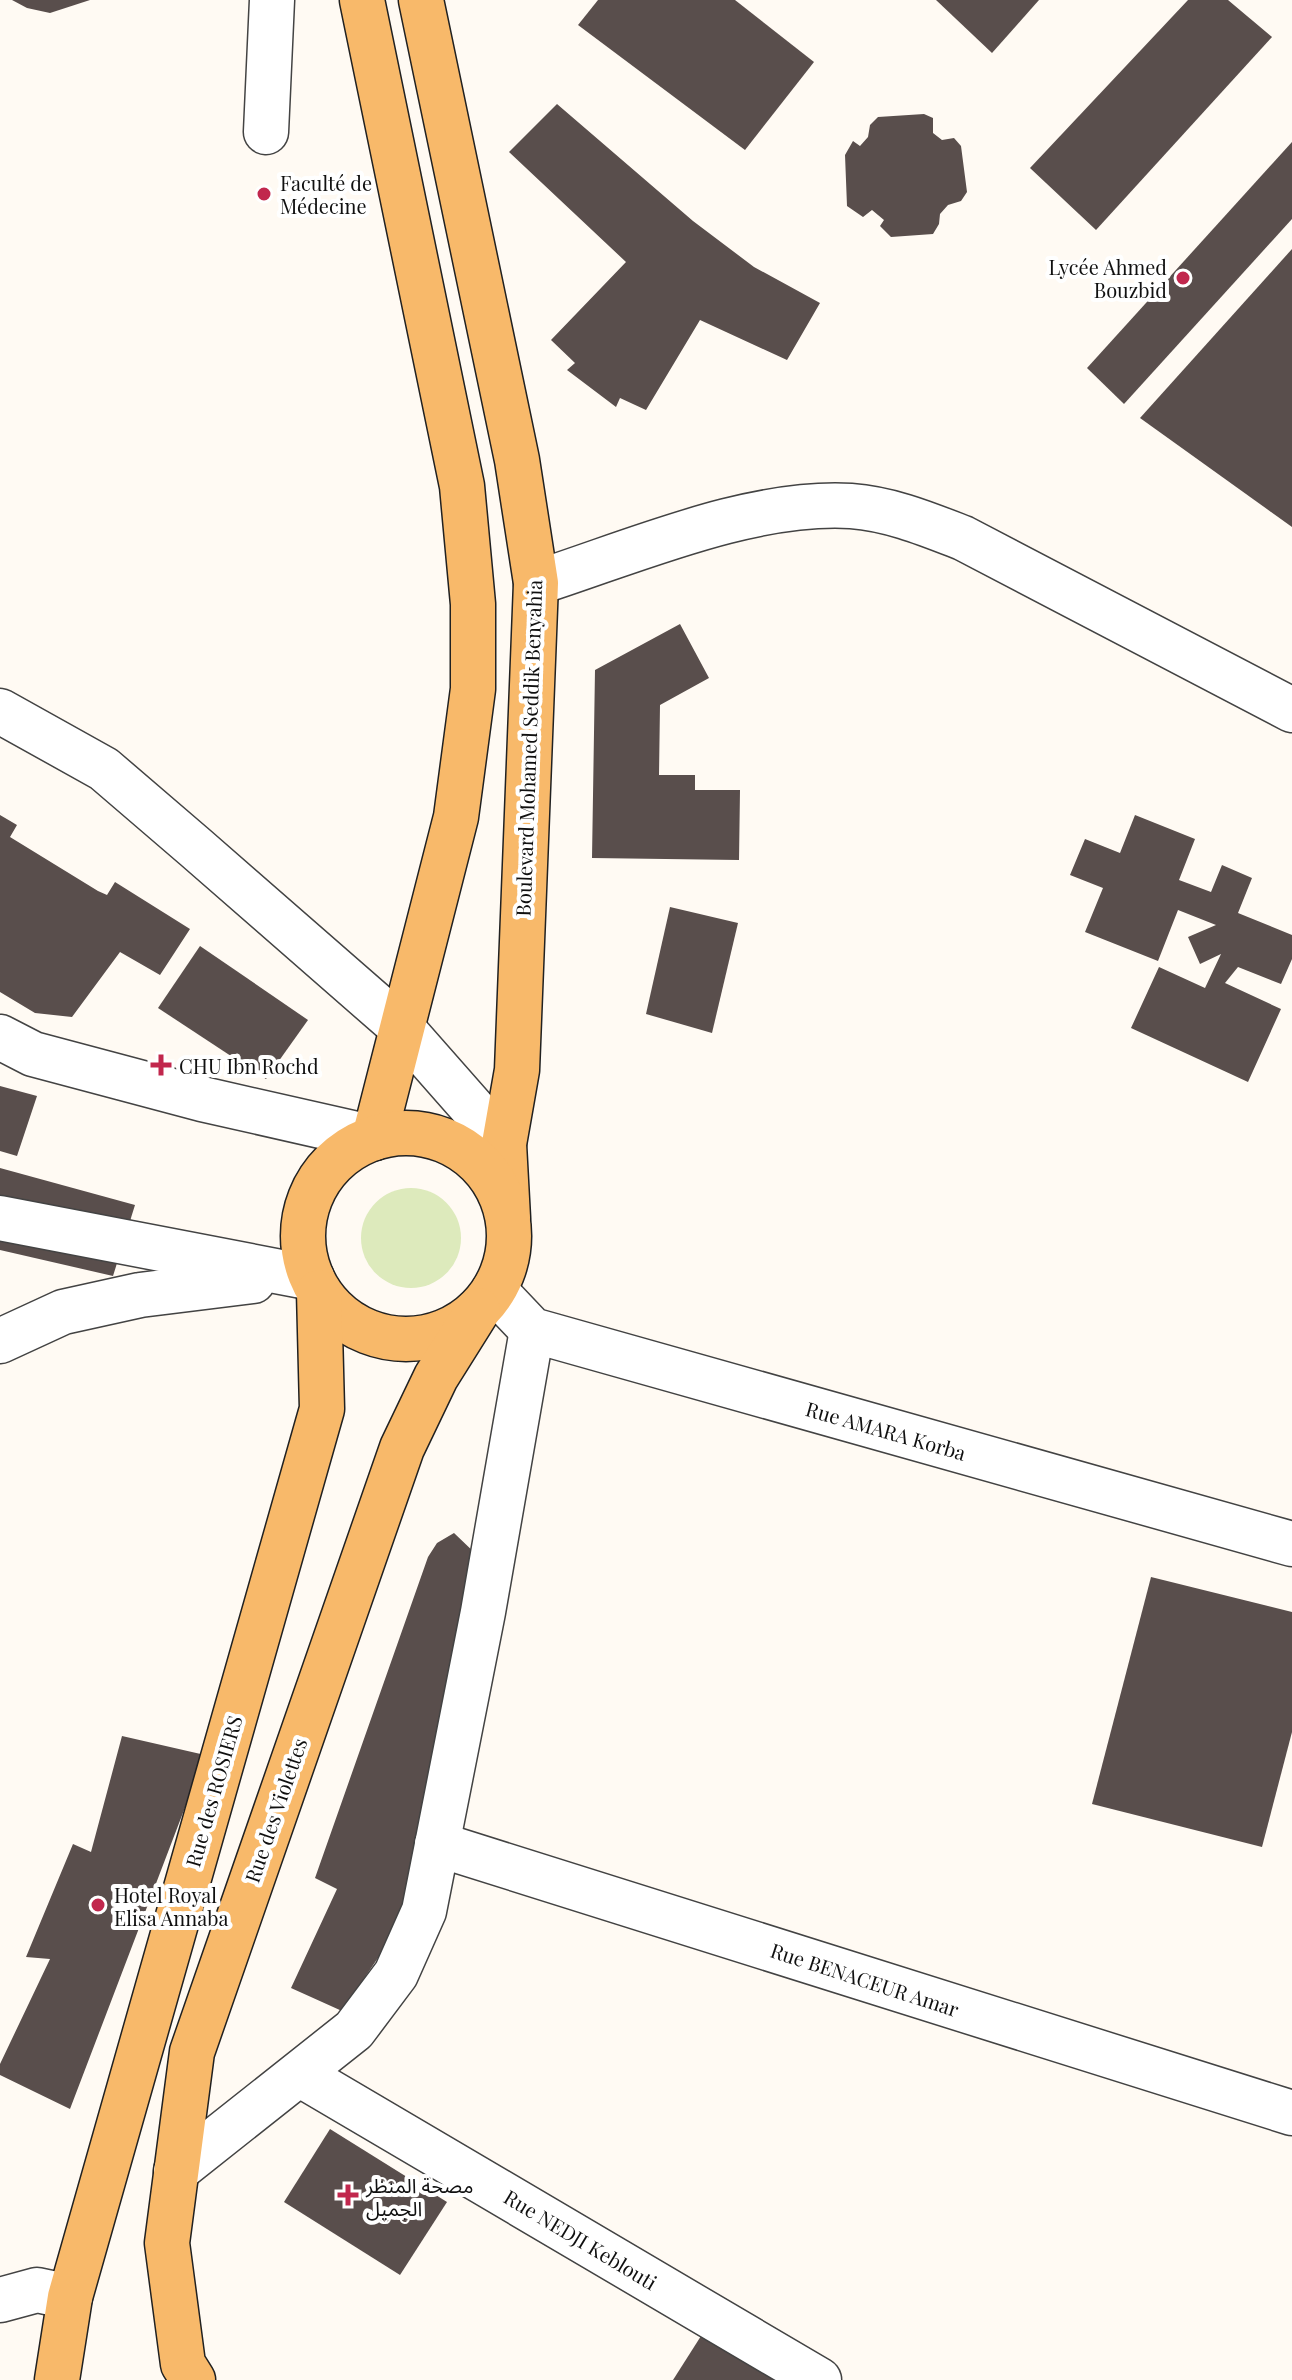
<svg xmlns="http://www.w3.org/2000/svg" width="1292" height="2380" font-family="'Playfair Display','Noto Sans Arabic',serif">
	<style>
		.green { fill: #ddeabc }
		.building { fill: #594e4c }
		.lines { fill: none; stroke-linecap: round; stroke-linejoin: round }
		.minor-casing { stroke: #434343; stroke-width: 47 }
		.major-casing { stroke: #212121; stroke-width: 47 }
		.minor { stroke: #fff; stroke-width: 44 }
		.major { stroke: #f8b96a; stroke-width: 44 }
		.poi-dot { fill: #c1274d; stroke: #fff; stroke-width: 3 }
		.labels { text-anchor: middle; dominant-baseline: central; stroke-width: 8; stroke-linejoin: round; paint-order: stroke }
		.poi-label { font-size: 20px; fill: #101010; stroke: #fff; text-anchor: start }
		.street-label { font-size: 20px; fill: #101010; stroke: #fff }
	</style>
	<rect width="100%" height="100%" fill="#fffaf3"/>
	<circle class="green" cx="411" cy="1238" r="50"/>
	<g class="building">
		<path d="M12,0H90L50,13L27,8Z"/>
		<path d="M598,0H735L814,62L745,150L578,25Z"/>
		<path d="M936,0H1039L992,53Z"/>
		<path d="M1188,0H1228L1272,37L1096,230L1030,168Z"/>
		<path d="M557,104L693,221L754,267L820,303L787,360L700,320L646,410L620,398L616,407L567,370L575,363L551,340L626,262L509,152Z"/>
		<path d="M924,114L933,118V133L942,140L954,138L961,146L967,192L961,201L948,205L940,214L939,224L933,234L891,237L880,226L884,220L872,210L863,217L847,206L845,155L853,141L860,146L868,137L870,125L878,117Z"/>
		<path d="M1292,142V219L1124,404L1087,368Z"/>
		<path d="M1292,249V527L1140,418Z"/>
		<path d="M680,624L709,678L660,705L659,775H695V790H740L739,860L592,858L595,670Z"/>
		<path d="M0,815L17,825L10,837L98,891L107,895L115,882L190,929L160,975L120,952L72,1017L35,1013L0,992Z"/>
		<path d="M1135,815L1195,839L1179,880L1211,892L1222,865L1252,878L1238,913L1292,935V959L1281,984L1238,967L1225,983L1281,1009L1248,1082L1131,1028L1159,967L1205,988L1221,954L1200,964L1188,937L1216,925L1178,910L1158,961L1085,932L1103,888L1070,875L1085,839L1120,853Z"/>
		<path d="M670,907L738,923L712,1033L646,1014Z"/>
		<path d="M200,946L308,1020L266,1079L158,1008Z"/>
		<path d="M0,1086L37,1096L17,1156L0,1151Z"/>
		<path d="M0,1168L135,1205L113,1276L0,1250Z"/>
		<path d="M454,1533L477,1555L407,1915L342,2011L291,1988L337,1889L315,1878L428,1557L437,1543Z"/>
		<path d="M1151,1577L1292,1612V1732L1262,1847L1092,1804Z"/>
		<path d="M122,1736L205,1755L70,2109L0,2075V2064L50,1959L26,1957L73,1844L91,1852Z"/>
		<path d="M330,2129L447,2202L400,2275L284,2202Z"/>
		<path d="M708,2325L795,2380H673Z"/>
	</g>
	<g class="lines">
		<g class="minor-casing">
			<g id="minor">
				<path d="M266,132L272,0"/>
				<path d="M536,583C633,552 750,500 851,506C891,509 927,524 963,538L1292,710"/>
				<path d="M0,711L104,769L196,848L401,1027L504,1144"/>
				<path d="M0,1037L33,1054L202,1099L374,1138"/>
				<path d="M0,1218L312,1278"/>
				<path d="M494,1290L532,1330L1292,1544"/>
				<path d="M0,1341L63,1312L140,1295L253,1281"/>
				<path d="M437,1844L1292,2113"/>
				<path d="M301,2075L819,2380"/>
				<path d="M176,2171L354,2030L396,1974L424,1911L483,1612L532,1330"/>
				<path d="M0,2300L37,2290L70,2297"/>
			</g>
		</g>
		<g class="major-casing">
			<g id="major">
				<path d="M362,0L462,486L473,604V689L456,817L374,1138"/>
				<path d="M421,0L517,460L536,583L517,1070L504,1144L508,1218"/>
				<circle cx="406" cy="1236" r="103"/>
				<path d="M57,2380L70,2297L322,1409L319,1292"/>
				<path d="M193,2380L183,2364L167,2243L192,2052L402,1448L436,1377L478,1310"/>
			</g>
		</g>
		<use href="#minor" class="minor"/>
		<use href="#major" class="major"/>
	</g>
	<g class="poi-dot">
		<circle cx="264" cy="194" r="8"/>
		<circle cx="1183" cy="278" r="8"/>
		<path d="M157 1053h8v8h8v8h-8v8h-8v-8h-8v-8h8z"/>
		<circle cx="98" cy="1905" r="8"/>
		<path d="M344 2183h8v8h8v8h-8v8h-8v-8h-8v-8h8z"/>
	</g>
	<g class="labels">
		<g class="poi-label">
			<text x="280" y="182">Faculté de<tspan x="280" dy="23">Médecine</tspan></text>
			<text x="1167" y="266" text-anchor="end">Lycée Ahmed<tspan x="1167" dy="23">Bouzbid</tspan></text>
			<text x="179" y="1065">CHU Ibn Rochd</text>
			<text x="114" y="1894">Hotel Royal<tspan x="114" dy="23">Elisa Annaba</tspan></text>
			<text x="366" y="2184">مصحة المنظر<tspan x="366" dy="23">الجميل</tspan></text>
		</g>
		<g class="street-label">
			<text transform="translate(528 748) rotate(-88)">Boulevard Mohamed Seddik Benyahia</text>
			<text transform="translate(886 1430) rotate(16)">Rue AMARA Korba</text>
			<text transform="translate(213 1791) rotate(-74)">Rue des ROSIERS</text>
			<text transform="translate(275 1810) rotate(-71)">Rue des Violettes</text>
			<text transform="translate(865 1979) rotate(18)">Rue BENACEUR Amar</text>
			<text transform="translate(581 2239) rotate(31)">Rue NEDJI Keblouti</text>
		</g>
	</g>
</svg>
